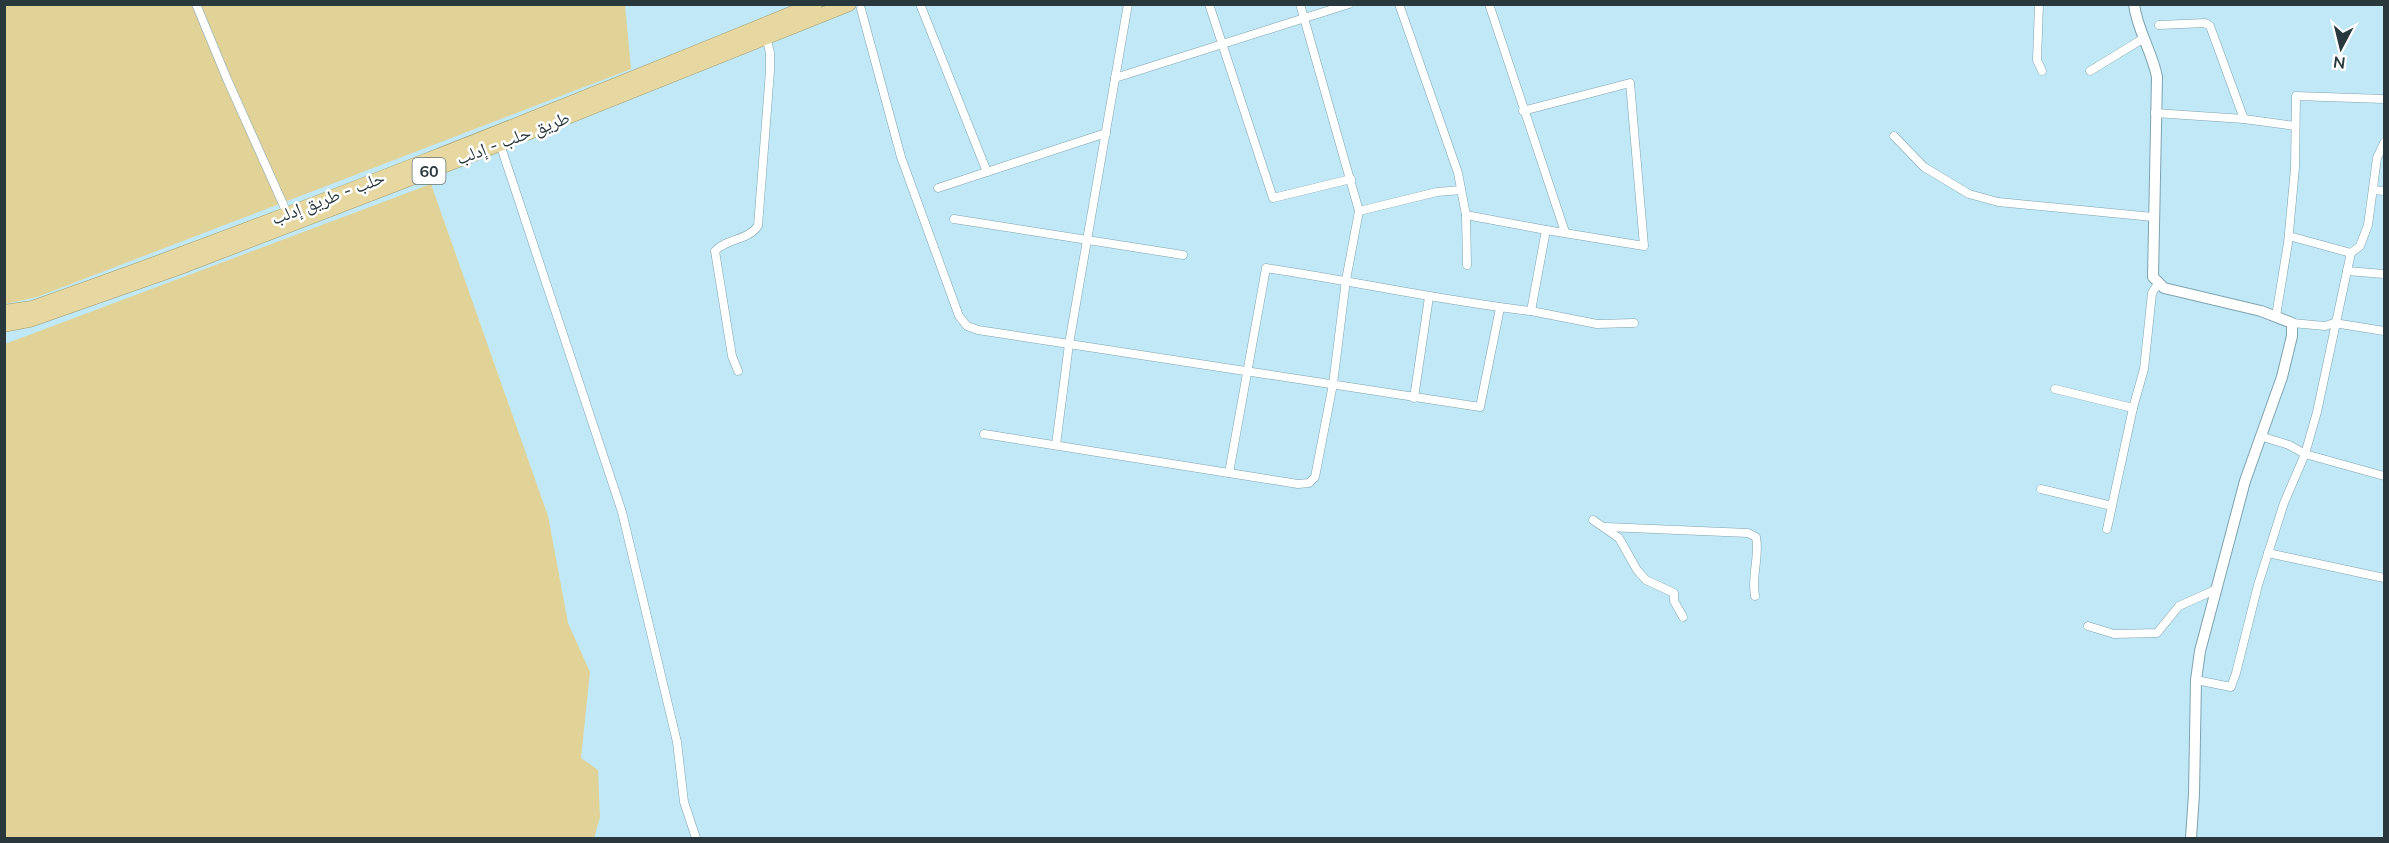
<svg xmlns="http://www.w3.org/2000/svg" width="2389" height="843" viewBox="0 0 2389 843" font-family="Mulish,'Noto Naskh Arabic',sans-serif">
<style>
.green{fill:#e1d398}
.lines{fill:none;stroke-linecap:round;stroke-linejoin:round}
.minor-casing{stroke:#7da3b0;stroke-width:9}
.tertiary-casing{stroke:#7da3b0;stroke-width:12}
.trunk-casing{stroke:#9f9a6e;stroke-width:15}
.minor{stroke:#fff;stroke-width:8}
.tertiary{stroke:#fff;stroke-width:10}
.trunk{stroke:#e6d8a0;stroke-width:14}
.labels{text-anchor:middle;stroke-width:5;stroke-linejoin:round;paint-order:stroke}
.shield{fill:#fff;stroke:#687477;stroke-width:1.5}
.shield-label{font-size:16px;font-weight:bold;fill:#28383d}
.street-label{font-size:18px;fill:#28383d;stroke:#fff}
</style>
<rect width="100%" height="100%" fill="#c1e8f6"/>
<g class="green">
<polygon points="5,5 625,5 631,69 37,297 5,304"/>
<polygon points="431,184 548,516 568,623 590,672 581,758 598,770 600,817 594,838 5,838 5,344"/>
</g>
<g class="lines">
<g class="minor-casing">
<g id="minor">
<polyline points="196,4 227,79 287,213"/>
<polyline points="920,4 987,172"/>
<polyline points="1209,4 1273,198 1351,179"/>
<polyline points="1399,4 1458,173 1466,215 1467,265"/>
<polyline points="1489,4 1565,232"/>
<polyline points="2039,4 2037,60 2042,71"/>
<polyline points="861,9 901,157 959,316 967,326 978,330 1480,407 1500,308"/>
<polyline points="2159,25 2205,23 2210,26 2244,119"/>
<polyline points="2090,71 2144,38"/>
<polyline points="1115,78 1349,4"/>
<polyline points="2155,113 2244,119 2295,126"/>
<polyline points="1894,136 1924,167 1969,194 1998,202 2153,217"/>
<polyline points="500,144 622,512 677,742 684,802 696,838"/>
<polyline points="938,188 1106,133"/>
<polyline points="2373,190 2384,191"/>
<polyline points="1359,211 1437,192 1461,190"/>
<polyline points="1466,215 1546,230 1644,246 1630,83 1523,111"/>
<polyline points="954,219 1183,255"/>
<polyline points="2289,236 2351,253"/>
<polyline points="2347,271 2384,274"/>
<polyline points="1531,311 1597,324 1634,323"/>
<polyline points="2276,316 2288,243 2295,168 2296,96 2384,99"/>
<polyline points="2292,323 2325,326 2334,323 2384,331"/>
<path d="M738,371L732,356L715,251C727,238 747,241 758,226L770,71V53L766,36"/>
<polyline points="2055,389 2133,408 2144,369 2152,293 2159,282"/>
<polyline points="1414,398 1429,297"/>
<polyline points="984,434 1298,484 1309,483 1315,477 1333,384 1346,280 1359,211 1300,4"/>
<polyline points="2260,436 2289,445 2305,454 2384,476"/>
<polyline points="1056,445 1069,344 1128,4"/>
<path d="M1229,473L1266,268C1354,281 1442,301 1531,311L1546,230"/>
<polyline points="2041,489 2112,506"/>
<polyline points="1593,520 1619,538 1637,570 1646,580 1674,593 1674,601 1683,617"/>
<path d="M1606,527L1748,533L1756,537C1760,556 1751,576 1755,596"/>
<polyline points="2107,529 2133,408"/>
<polyline points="2268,553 2384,578"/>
<polyline points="2088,626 2114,634 2157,633 2179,606 2217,589"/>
<polyline points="2196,680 2231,687 2236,673 2258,585 2284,503 2305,454 2317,412 2347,271 2351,253 2360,246 2368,225 2377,158 2384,143"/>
</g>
</g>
<g class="tertiary-casing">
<path id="tertiary" d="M2134,4C2137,30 2152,51 2157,77L2153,277L2164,288L2261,311L2292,323V336L2282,377L2245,481L2200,651L2196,680L2194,794L2191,838"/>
</g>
<g class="trunk-casing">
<g id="trunk">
<path d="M4,312L32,308C296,215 556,110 815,4"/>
<polyline points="4,325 30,320 178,268 500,144 849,4"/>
</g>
</g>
<use href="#minor" class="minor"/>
<use href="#tertiary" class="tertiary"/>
<use href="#trunk" class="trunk"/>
</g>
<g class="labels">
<rect class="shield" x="412.5" y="158" width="33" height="26" rx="4.5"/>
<g class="shield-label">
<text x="429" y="177">60</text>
</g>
<g class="street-label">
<text transform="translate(513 138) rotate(-21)" y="6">طريق حلب - إدلب</text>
<text transform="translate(328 198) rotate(-21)" y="6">حلب - طريق إدلب</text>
</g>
</g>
<rect width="2389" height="843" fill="none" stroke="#28383d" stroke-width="12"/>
<g transform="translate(2341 48) rotate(187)" stroke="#ffffff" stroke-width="4.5" paint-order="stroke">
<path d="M0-4.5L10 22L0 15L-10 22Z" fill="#28383d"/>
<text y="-9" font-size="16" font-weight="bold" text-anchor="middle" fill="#28383d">N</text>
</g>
</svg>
